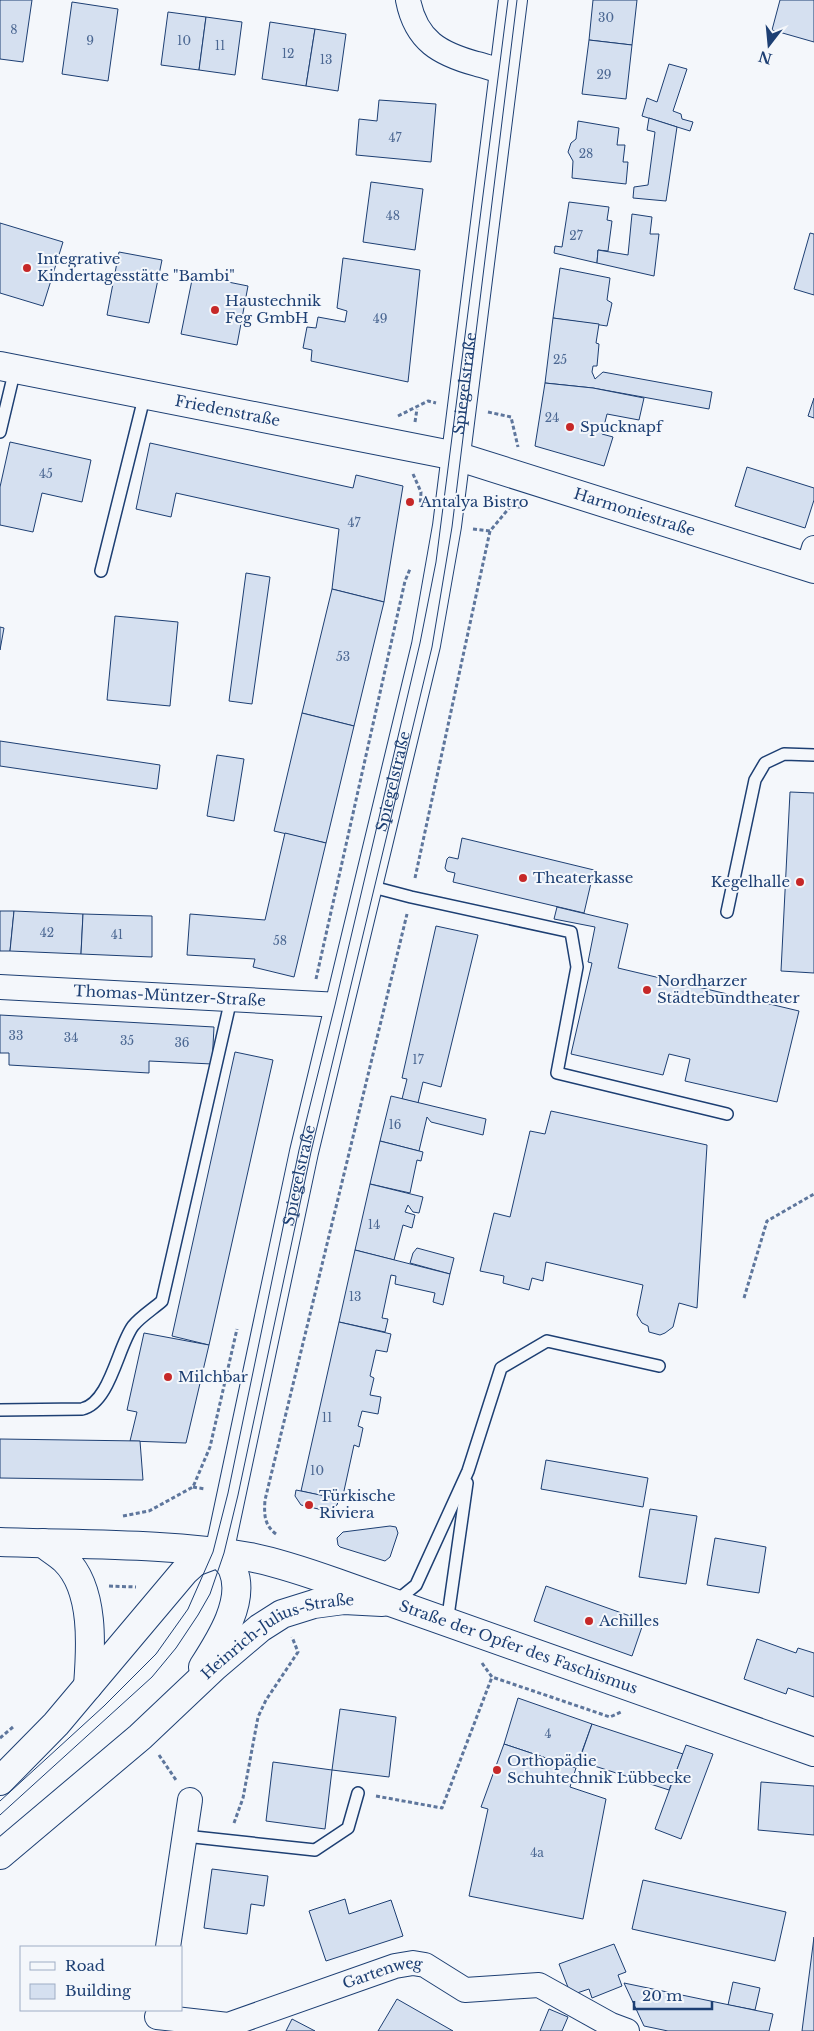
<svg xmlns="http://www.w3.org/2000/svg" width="814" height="2031" viewBox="0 0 814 2031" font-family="'Libre Baskerville',serif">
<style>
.building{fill:#d5e0f0;stroke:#1d3f73}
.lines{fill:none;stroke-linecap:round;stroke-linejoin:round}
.service-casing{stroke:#1d3f73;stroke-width:14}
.minor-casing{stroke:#1d3f73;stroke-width:26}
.tertiary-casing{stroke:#1d3f73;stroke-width:30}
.primary-casing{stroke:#1d3f73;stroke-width:30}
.path{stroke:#5e769c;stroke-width:3;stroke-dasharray:4 2.5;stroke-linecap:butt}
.service{stroke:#f4f7fb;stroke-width:11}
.minor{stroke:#f4f7fb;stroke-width:24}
.tertiary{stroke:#f4f7fb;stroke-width:28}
.primary{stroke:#f4f7fb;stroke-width:28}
.tram{stroke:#1d3f73;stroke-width:1}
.poi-dot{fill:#c62828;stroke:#f4f7fb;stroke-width:2}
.labels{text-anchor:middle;stroke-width:4;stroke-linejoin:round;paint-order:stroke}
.number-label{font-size:12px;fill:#4b6792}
.poi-label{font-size:15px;fill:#1d3f73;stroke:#f4f7fb;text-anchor:start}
.street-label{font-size:15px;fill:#1d3f73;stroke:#f4f7fb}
</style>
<rect width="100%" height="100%" fill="#f4f7fb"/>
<g class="building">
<polygon points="0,0 32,0 23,62 0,59"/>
<polygon points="593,0 637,0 632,45 589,40"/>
<polygon points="780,0 814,0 814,42 772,30"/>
<polygon points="72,2 118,9 108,81 62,74"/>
<polygon points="168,12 206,17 199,70 161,65"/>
<polygon points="206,17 242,22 235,75 199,70"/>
<polygon points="270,22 315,29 306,86 262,79"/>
<polygon points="315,29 346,34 338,91 306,86"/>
<polygon points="589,40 632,45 626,99 582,94"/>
<polygon points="669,64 687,69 673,111 681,114 682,119 693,122 690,131 642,116 647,98 657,102"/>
<polygon points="379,100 436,104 431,162 356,155 359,119 377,121"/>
<polygon points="649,118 677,127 666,201 633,198 634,187 648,185 655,132 647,130"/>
<polygon points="578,121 619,128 617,145 625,145 623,162 628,162 626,184 572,178 573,161 568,152 571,143 576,139"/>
<polygon points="371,182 423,189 415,250 363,242"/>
<polygon points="569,202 609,207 607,220 612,221 608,251 598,250 597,263 554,253 555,246 562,247"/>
<polygon points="632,214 652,217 650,234 659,234 654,276 597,263 598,250 628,255"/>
<polygon points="0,223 63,242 43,306 0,293"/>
<polygon points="810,233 814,234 814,295 794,289"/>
<polygon points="119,252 162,260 149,323 107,315"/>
<polygon points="343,258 420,270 408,382 311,361 312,350 303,348 307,327 316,328 318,317 345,322 347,311 337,308"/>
<polygon points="560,268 610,278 607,300 612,303 607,326 553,318"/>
<polygon points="193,275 248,286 237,345 181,334"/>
<polygon points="553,318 599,324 596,343 599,344 597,366 593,366 592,372 595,379 603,372 712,392 709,409 593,388 545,383"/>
<polygon points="545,383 593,388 644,398 639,420 607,414 602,434 613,437 604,466 535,446"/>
<polygon points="814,398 814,418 808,416"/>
<polygon points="10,442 91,460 82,502 42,493 33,532 0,525 0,487"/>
<polygon points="150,443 353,488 356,475 403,486 384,602 332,589 339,529 176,493 171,517 136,509"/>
<polygon points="747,467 814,488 814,500 805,528 735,506"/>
<polygon points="246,573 270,577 252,704 229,701"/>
<polygon points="332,589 384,602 354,726 302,713"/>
<polygon points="115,616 178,622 170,706 107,700"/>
<polygon points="0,627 4,628 0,650"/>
<polygon points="302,713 354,726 326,843 274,831"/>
<polygon points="0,741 160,765 157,789 0,766"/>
<polygon points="217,755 244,759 234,821 207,816"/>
<polygon points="790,792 814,793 814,973 781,971"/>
<polygon points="285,833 326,843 294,977 253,967 255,959 187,955 190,914 265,920"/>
<polygon points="462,838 594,870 584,913 453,882 455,873 447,871 445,868 447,859 449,857 458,859"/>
<polygon points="557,907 628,924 618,968 799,1011 777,1102 685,1081 690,1059 669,1054 663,1075 571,1054 592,963 588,962 595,927 554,919"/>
<polygon points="0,911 14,911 10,951 0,951"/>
<polygon points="14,911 83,914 81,954 10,951"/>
<polygon points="83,914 152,916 152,957 81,954"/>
<polygon points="436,926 478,935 441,1087 423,1082 418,1103 402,1099 407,1079 402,1078"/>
<polygon points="0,1015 214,1027 212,1064 149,1061 149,1073 9,1065 9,1053 0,1053"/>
<polygon points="235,1052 273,1060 209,1345 172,1336"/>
<polygon points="391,1096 486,1119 483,1135 431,1122 427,1117 419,1151 380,1141"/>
<polygon points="551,1111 707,1145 697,1308 679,1303 673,1327 665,1333 660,1335 649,1332 648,1326 642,1323 637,1315 643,1285 546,1262 543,1281 532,1278 529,1290 503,1283 504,1276 480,1271 494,1213 510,1217 530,1131 545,1134"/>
<polygon points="380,1141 423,1152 421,1161 417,1160 410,1193 370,1184"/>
<polygon points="370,1184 423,1197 419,1213 413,1212 408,1205 405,1212 415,1215 412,1228 403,1225 394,1260 355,1250"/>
<polygon points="417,1248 454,1258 450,1274 410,1263 413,1253"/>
<polygon points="355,1250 450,1274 443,1305 433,1302 435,1293 395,1284 396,1276 391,1275 382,1318 388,1319 385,1332 339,1322"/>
<polygon points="339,1322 391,1334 387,1352 376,1350 370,1376 374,1378 370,1395 381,1397 378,1414 362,1411 358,1426 363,1428 359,1447 354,1445 342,1500 301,1491"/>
<polygon points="144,1333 209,1345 186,1443 130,1441 137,1412 127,1410"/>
<polygon points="0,1439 140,1441 143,1480 0,1478"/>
<polygon points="546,1460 648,1478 643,1507 541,1489"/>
<polygon points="296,1490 301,1491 339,1499 337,1505 327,1511 301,1505 295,1496"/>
<polygon points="650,1509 697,1516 686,1584 639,1577"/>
<polygon points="390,1526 396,1527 398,1533 390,1557 385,1561 340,1547 338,1545 337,1538 343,1532"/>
<polygon points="715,1538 766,1547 759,1593 707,1585"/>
<polygon points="546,1586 644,1621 632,1656 534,1621"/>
<polygon points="757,1639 796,1653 798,1648 814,1653 814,1697 788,1688 786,1694 744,1679"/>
<polygon points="518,1698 592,1724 576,1768 504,1744"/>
<polygon points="340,1709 396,1717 389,1777 332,1770"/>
<polygon points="592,1724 683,1754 669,1790 579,1761"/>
<polygon points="504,1744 576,1768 570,1787 606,1799 583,1919 469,1896 488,1809 481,1807"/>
<polygon points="686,1745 713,1754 681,1839 655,1829"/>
<polygon points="273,1762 332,1770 325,1829 266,1821"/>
<polygon points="761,1782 814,1786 814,1835 758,1830"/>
<polygon points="212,1869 268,1876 264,1906 251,1904 247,1934 204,1928"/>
<polygon points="643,1880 786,1912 775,1961 632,1929"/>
<polygon points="345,1899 349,1914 391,1900 403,1936 326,1961 309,1911"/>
<polygon points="814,1937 814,2031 802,2031"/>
<polygon points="614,1944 626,1972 618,1975 622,1986 592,1998 589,1989 571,1995 559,1964"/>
<polygon points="733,1982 760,1988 755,2010 728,2005"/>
<polygon points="624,1983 773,2014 769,2031 668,2031 644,2026"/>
<polygon points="397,1999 453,2031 378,2031"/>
<polygon points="549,2009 568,2017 562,2031 540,2031"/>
<polygon points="292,2019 315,2031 286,2031"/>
</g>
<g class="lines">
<g class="service-casing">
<g id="service">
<polyline points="0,432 15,369"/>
<polyline points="101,571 145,394"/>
<polyline points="369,886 411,897 571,932 577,967 557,1073 727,1114"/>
<polyline points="727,912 755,780 765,763 784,754 814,755"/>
<path d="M0,1410L82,1409C110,1403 118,1346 133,1326C140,1317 153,1309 162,1301L231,999"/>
<polyline points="395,1602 416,1585 468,1471 501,1368 547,1341 659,1366"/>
<polyline points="447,1623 467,1483"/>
<polyline points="185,1836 315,1850 348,1828 358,1793"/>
</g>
</g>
<g class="minor-casing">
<g id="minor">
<path d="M408,0C416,41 440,54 477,64C486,66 495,70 504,71"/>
<polyline points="808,567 814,548"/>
<path id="s1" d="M0,987L340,1005"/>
<polyline points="168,1947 190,1800"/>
<path id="s2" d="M157,2017L228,2025L395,1966L413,1963L425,1965L465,1990L539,1985L611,2025L627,2031"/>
</g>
</g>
<g class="tertiary-casing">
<g id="tertiary">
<path d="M43,1543C50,1549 59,1554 65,1560C95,1589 91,1648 88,1686"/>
<path id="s3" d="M219,1553L304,1152L426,645L447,526L513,0"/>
<path d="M203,1667C219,1642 246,1601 233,1570C231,1564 224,1558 219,1553"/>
<polyline points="0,1781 56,1724 184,1572 195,1562 219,1553"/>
<path id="s4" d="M0,1855L140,1737L214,1667L260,1628L282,1614L314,1604L344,1600L382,1602"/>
</g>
</g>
<g class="primary-casing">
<g id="primary">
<path id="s5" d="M0,366L456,456L814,569"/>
<path id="s6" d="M0,1542C83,1545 168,1543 250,1557C280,1563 309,1573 337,1583L814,1752"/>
</g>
</g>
<g class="path">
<polyline points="488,412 511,417 518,447"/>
<polyline points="398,416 428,401 436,403"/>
<polyline points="415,422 417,409"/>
<polyline points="413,474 421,492 420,508"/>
<polyline points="510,507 524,507"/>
<polyline points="473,529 490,531"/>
<polyline points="415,878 490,531 510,507 511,500"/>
<polyline points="316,979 405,581 410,569"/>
<polyline points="744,1298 767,1221 814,1194"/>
<polyline points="193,1487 205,1489"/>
<polyline points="123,1516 149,1511 193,1487 210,1447 237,1329"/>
<path d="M276,1534C264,1525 264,1514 265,1500L407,914"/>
<polyline points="109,1586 136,1587"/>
<polyline points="482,1663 492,1677 498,1679 610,1717 621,1712"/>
<polyline points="0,1738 13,1727"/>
<polyline points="159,1755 176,1780"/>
<polyline points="376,1796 442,1808 492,1677"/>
<polyline points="234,1823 243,1798 258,1717 266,1700 298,1652 292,1637"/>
</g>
<use href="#service" class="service"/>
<use href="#minor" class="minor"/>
<use href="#tertiary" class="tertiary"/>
<use href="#primary" class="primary"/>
<g class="tram">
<polyline points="0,1801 104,1706 156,1654 188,1609 213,1552 228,1493 299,1150 335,1005 420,643 436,562 508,0"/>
<polyline points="0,1815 152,1677 176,1648 198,1615 210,1594 224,1553 238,1495 311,1152 432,647 452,527 517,0"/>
</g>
</g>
<g class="poi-dot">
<circle cx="27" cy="268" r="5"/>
<circle cx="215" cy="310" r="5"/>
<circle cx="570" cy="427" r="5"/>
<circle cx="410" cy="502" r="5"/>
<circle cx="523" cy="878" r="5"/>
<circle cx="800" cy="882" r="5"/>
<circle cx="647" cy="990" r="5"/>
<circle cx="168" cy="1377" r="5"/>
<circle cx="309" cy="1505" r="5"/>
<circle cx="589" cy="1621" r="5"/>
<circle cx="497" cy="1770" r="5"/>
</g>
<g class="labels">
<g class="number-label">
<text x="606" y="22">30</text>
<text x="14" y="34">8</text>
<text x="90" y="45">9</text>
<text x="184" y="45">10</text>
<text x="220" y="50">11</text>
<text x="288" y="58">12</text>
<text x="326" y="64">13</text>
<text x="604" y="79">29</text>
<text x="395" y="142">47</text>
<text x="586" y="158">28</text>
<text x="393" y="220">48</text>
<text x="576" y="240">27</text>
<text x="380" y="323">49</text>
<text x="560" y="364">25</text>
<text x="552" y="422">24</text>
<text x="46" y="478">45</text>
<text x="354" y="527">47</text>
<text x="343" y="661">53</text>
<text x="47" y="937">42</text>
<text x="117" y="939">41</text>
<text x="280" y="945">58</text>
<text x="16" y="1040">33</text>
<text x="71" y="1042">34</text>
<text x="127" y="1045">35</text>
<text x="182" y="1047">36</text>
<text x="418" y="1064">17</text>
<text x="395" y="1129">16</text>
<text x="374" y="1229">14</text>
<text x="355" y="1301">13</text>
<text x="327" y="1422">11</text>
<text x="317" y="1475">10</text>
<text x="548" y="1738">4</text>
<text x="537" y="1857">4a</text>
</g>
<g class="poi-label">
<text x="37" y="264">Integrative<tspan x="37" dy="17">Kindertagesstätte "Bambi"</tspan></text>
<text x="225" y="306">Haustechnik<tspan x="225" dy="17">Feg GmbH</tspan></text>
<text x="580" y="432">Spucknapf</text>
<text x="420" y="507">Antalya Bistro</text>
<text x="533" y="883">Theaterkasse</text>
<text x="790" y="887" text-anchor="end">Kegelhalle</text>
<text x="657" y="986">Nordharzer<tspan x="657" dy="17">Städtebundtheater</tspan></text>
<text x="178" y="1382">Milchbar</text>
<text x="319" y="1501">Türkische<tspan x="319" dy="17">Riviera</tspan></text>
<text x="599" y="1626">Achilles</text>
<text x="507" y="1766">Orthopädie<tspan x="507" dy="17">Schuhtechnik Lübbecke</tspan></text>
</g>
<g class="street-label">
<text dy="5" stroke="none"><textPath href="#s3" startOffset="1196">Spiegelstraße</textPath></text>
<text dy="5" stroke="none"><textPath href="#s5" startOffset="232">Friedenstraße</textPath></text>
<text dy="5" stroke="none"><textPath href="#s5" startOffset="652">Harmoniestraße</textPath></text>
<text dy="5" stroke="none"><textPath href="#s3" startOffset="791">Spiegelstraße</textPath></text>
<text dy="5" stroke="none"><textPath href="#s1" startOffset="170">Thomas-Müntzer-Straße</textPath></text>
<text dy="5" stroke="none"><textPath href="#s3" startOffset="386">Spiegelstraße</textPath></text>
<text dy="5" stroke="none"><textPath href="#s4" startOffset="358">Heinrich-Julius-Straße</textPath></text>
<text dy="5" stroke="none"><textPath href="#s6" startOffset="534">Straße der Opfer des Faschismus</textPath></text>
<text dy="5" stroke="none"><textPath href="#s2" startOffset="235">Gartenweg</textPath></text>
</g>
</g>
<rect x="20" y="1946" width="162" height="65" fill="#f4f7fb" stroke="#9eadc5"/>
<rect x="30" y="1962" width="25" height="8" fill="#f4f7fb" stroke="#9eadc5"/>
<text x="65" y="1971" font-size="15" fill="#1d3f73">Road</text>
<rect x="30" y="1984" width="25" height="15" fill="#d5e0f0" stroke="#9eadc5"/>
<text x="65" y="1996" font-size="15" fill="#1d3f73">Building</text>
<g transform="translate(769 45) rotate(196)" stroke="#f4f7fb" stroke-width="4" paint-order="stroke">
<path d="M0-4L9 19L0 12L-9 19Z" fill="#1d3f73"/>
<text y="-8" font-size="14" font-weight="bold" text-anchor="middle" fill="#1d3f73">N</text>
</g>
<path d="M634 2001v8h78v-8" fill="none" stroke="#1d3f73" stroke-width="2.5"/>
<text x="642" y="2001" font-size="15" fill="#1d3f73" stroke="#f4f7fb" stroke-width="4" paint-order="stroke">20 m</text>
</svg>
